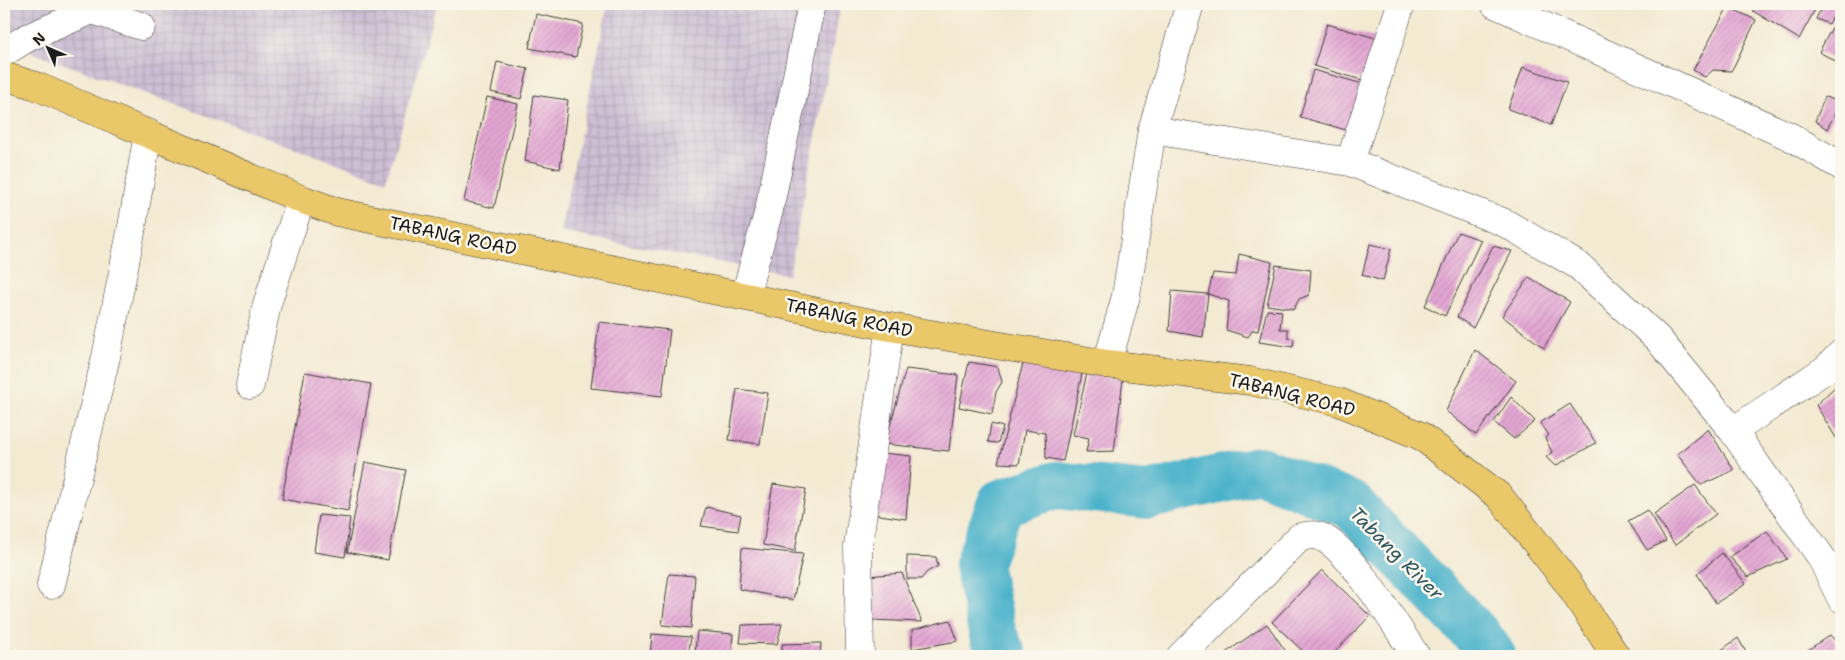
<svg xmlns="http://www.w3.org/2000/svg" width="1845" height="660" viewBox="0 0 1845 660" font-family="'Shantell Sans',sans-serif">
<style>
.industrial{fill:url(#industrial-grid)}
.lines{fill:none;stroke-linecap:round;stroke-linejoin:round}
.river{stroke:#4cb2cb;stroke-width:48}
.building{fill:url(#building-hatch)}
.minor-casing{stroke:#3c3b37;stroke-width:29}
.major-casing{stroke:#3c3b37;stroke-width:29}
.minor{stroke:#fff;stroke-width:28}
.major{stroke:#eac769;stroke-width:28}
.labels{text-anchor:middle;stroke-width:5;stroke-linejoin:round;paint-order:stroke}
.street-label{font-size:18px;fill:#1c1c1c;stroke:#fbf7ec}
.water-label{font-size:19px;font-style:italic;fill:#2f5862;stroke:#fbf7ec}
</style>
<defs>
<pattern id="industrial-grid" width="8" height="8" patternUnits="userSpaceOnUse" patternTransform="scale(1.25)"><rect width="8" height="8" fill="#ccbed4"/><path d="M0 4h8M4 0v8" fill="none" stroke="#afa3b5"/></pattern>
<pattern id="building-hatch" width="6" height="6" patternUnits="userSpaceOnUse" patternTransform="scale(1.25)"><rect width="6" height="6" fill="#e4a6d4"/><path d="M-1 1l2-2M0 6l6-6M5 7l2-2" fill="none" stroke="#c38eb5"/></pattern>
</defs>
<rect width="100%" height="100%" fill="#fbf7ec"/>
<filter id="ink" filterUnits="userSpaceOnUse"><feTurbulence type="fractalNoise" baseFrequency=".02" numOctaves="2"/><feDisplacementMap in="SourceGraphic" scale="10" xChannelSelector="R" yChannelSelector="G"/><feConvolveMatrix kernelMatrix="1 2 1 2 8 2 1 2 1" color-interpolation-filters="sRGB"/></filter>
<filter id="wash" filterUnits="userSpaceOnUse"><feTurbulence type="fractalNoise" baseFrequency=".0096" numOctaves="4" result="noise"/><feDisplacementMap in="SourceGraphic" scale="20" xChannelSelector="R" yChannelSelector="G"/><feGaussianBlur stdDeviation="1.12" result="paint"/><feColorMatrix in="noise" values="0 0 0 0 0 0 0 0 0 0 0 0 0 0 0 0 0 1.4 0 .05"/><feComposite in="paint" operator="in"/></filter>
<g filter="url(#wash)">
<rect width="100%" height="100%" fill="#f3ead2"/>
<g class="industrial">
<polygon points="5,4 437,4 386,181 4,42 4,7"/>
<polygon points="608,4 841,4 789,275 560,232"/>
</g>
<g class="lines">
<polyline class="river" points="1003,656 993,635 978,565 1001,503 1056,485 1148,495 1259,470 1351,505 1479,637 1492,656"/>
</g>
<g id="blocks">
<g class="building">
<polygon points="1757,4 1818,4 1799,39 1753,11"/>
<polygon points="1823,4 1840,4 1829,24 1816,19"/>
<polygon points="1728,7 1756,20 1735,64 1731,71 1713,70 1705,77 1693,70"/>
<polygon points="1841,11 1841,64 1819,52"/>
<polygon points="536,14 583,24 576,57 529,48"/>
<polygon points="1327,24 1382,40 1369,82 1314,66"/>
<polygon points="497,62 528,69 521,99 491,92"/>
<polygon points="1523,67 1567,82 1551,125 1508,109"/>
<polygon points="1313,70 1370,86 1357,133 1300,117"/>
<polygon points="534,95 568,100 560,169 525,161"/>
<polygon points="487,97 518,104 494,208 464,201"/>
<polygon points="1825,97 1841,102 1827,129 1815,121"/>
<polygon points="1458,232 1481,240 1445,316 1425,306"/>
<polygon points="1370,244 1391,249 1383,281 1362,275"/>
<polygon points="1493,246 1512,251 1473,328 1457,317"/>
<polygon points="1239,254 1272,262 1258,331 1253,330 1248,337 1226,330 1229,301 1208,294 1213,273 1236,275"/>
<polygon points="1276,265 1311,270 1309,295 1299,299 1294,309 1267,305"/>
<polygon points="1529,277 1570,302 1544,348 1502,316"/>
<polygon points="1172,291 1208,294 1203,337 1169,331"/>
<polygon points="1267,310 1282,311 1280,329 1288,329 1288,338 1294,339 1293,347 1259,342"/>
<polygon points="599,322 670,330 662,396 591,388"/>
<polygon points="1475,350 1516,381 1476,435 1446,411"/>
<polygon points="1024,359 1083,369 1063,461 1046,458 1045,433 1025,430 1019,464 998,463"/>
<polygon points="969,362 998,367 1002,382 996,392 992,414 959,407"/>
<polygon points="906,369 958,375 949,451 885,444"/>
<polygon points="305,372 371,384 348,511 282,499"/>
<polygon points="1087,373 1123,379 1114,451 1086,452 1089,438 1073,435"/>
<polygon points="1839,383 1841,387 1841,446 1816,405"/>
<polygon points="737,389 768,393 760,444 729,440"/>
<polygon points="1511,397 1535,421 1514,439 1494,422"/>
<polygon points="1570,404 1596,443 1555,466 1546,457 1552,452 1545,438 1549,435 1540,423"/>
<polygon points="991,424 1003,427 998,443 988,442"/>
<polygon points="1708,429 1734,470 1701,485 1677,454"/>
<polygon points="883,453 911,456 906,519 873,514"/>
<polygon points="365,462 406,470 388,560 347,552"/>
<polygon points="773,484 806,489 795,551 763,545"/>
<polygon points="1695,485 1716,514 1675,545 1654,514"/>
<polygon points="706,507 741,515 738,531 701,526"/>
<polygon points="1647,510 1666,541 1647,550 1628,521"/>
<polygon points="319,515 350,518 345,557 314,552"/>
<polygon points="1767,531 1787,559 1748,577 1730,557"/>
<polygon points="742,548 803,554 793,600 739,589"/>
<polygon points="1722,553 1746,584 1716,603 1697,574"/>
<polygon points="907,556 936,557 938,566 927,572 921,579 907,579"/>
<polygon points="1322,570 1370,616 1331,656 1308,656 1272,622"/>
<polygon points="902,573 922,622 870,620 867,576"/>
<polygon points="669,574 695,576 691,628 662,625"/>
<polygon points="950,620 958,641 912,649 912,630"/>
<polygon points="782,624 777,644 740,643 742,625"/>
<polygon points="1267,624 1289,656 1221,656"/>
<polygon points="697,631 733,634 731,656 695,656"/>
<polygon points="652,634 691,637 688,656 650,656"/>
<polygon points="1830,635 1841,647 1841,656 1799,656"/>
<polygon points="1738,638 1748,656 1713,656"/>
<polygon points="821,643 820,656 782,656 782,644"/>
</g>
</g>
</g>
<g filter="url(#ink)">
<use href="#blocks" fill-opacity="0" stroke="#3c3b37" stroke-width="1"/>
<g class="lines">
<g class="minor-casing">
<g id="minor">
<polyline points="1495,4 1791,137 1841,166"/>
<polyline points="92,10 141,26"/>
<polyline points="4,52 27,38 92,10 95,4"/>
<polyline points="1152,130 1350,162 1505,223 1579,266 1658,339 1733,431 1821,557 1841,598"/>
<polyline points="1350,162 1401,4"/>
<polyline points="745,296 769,210 812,4"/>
<polyline points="1107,364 1126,296 1152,130 1190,4"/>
<polyline points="250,385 267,304 301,199"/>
<polyline points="1733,431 1826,369 1841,354"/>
<polyline points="51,585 106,357 132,227 148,133"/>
<polyline points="860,656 858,546 890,327"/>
<path d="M1181,656L1300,537C1306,536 1314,534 1319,536C1349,546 1397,628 1416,656"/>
</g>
</g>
<g class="major-casing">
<polyline id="major" points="4,76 36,86 301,199 337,212 890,327 1107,364 1250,381 1339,402 1421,436 1499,496 1568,583 1616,656"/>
</g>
<use href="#minor" class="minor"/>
<use href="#major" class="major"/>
</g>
</g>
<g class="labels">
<g class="street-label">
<text transform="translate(453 236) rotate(12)" y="6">TABANG ROAD</text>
<text transform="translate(849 318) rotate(12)" y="6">TABANG ROAD</text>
<text transform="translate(1292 395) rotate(14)" y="6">TABANG ROAD</text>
</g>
<g class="water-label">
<text transform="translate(1397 553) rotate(45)" y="7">Tabang River</text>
</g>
</g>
<rect width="1845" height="660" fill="none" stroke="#fbf7ec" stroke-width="20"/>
<g transform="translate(48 48) rotate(315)" stroke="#fbf7ec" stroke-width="4" paint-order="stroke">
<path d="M0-4L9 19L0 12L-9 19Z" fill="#1c1c1c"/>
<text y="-8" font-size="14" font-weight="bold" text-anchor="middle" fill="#1c1c1c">N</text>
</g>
</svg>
